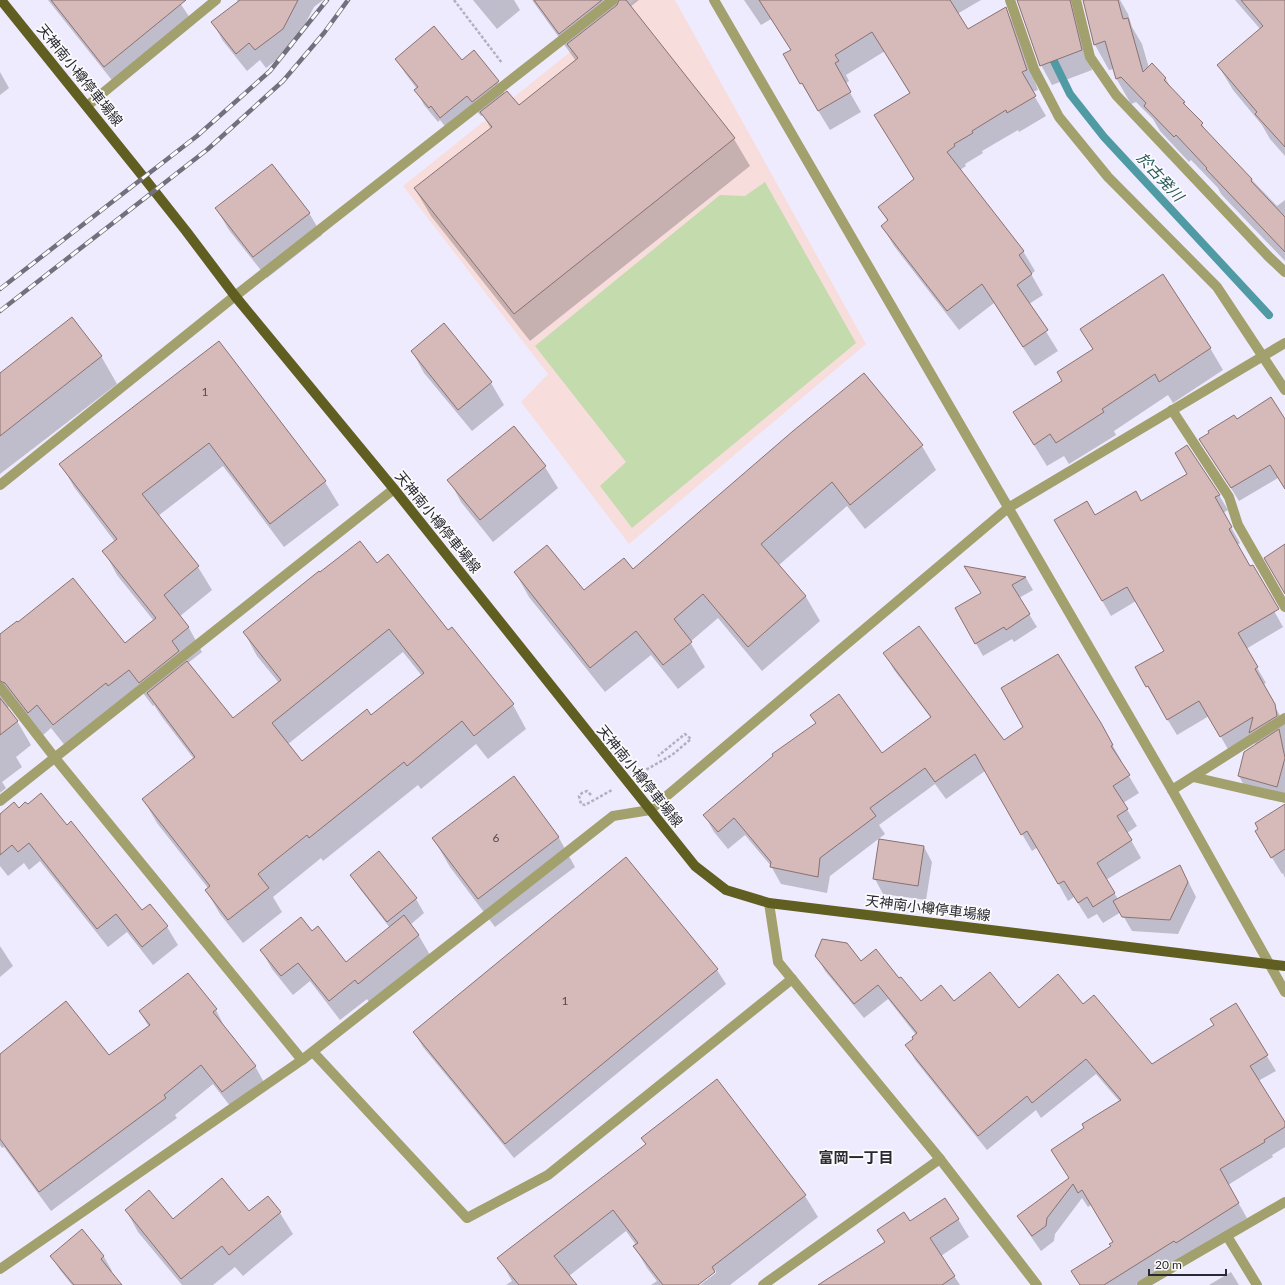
<svg xmlns="http://www.w3.org/2000/svg" width="1285" height="1285" viewBox="0 0 1285 1285" font-family="Lato,'Noto Sans JP',sans-serif">
<style>
.education{fill:#f8dddd}
.green{fill:#c4dbad}
.shadow{fill:#0003;fill-rule:evenodd}
.lines{fill:none;stroke-linecap:round;stroke-linejoin:round}
.stream{stroke:#4f9aa3;stroke-width:8}
.building{fill:#d5bab9;stroke:#8b7171;fill-rule:evenodd}
.path{stroke:#b2afbf;stroke-width:2.5;stroke-dasharray:3 2;stroke-linecap:butt}
.minor{stroke:#a2a06c;stroke-width:10}
.major{stroke:#605e21;stroke-width:10}
.rail-casing{stroke:#73707d;stroke-width:4.5}
.rail{stroke:#fbfbfb;stroke-width:3;stroke-dasharray:9;stroke-linecap:butt}
.labels{text-anchor:middle;stroke-width:3.5;stroke-linejoin:round;paint-order:stroke}
.number-label{font-size:12px;fill:#554c53}
.street-label{font-size:14px;fill:#2a2831;stroke:#fbfbfb}
.water-label{font-size:15px;font-style:italic;fill:#27575a;stroke:#fbfbfb}
.neighbourhood-label{font-size:15px;font-weight:bold;fill:#2a2831;stroke:#fbfbfb}
</style>
<rect width="100%" height="100%" fill="#efebfe"/>
<polygon class="education" points="635,0 675,0 866,344 629,544 521,402 548,374 403,186"/>
<polygon class="green" points="765,182 856,343 632,528 600,486 626,462 535,346 720,195 745,196"/>
<g class="shadow">
<polygon points="48,0 178,0 192,21 115,84"/>
<polygon points="237,0 323,0 314,7 293,47 266,68 260,60 247,71 223,41 213,23 238,3"/>
<polygon points="473,0 514,0 520,10 497,29"/>
<polygon points="532,0 639,0 630,7 734,139 750,166 530,341 431,216 415,189 491,129 483,115 481,116 476,110 449,131 440,120 438,122 424,105 416,90 417,89 405,73 396,59 462,61 498,82 505,94 519,106 576,61"/>
<polygon points="744,0 981,0 957,14 967,31 1005,8 1016,28 1038,90 1032,92 1046,116 1019,132 1018,130 982,151 983,153 965,164 966,166 960,170 1023,251 1035,271 1031,274 1043,295 1029,304 1058,351 1035,366 994,303 959,330 894,246 882,226 888,222 879,207 914,179 910,94 885,51 846,75 849,81 845,84 861,112 830,130 784,55 791,50 771,19 761,25"/>
<polygon points="1019,0 1072,0 1081,21 1092,70 1052,85 1041,65"/>
<polygon points="1083,0 1120,0 1128,14 1132,27 1142,44 1149,68 1152,64 1166,79 1172,90 1184,102 1189,112 1202,124 1207,133 1277,206 1285,200 1285,261 1221,194 1218,188 1191,160 1189,162 1160,131 1153,119 1136,102 1131,104 1116,78 1114,69 1109,70 1095,45"/>
<polygon points="1235,0 1285,0 1285,156 1270,139 1262,125 1233,90 1218,65 1261,30"/>
<polygon points="0,72 9,88 0,95"/>
<polygon points="216,208 309,213 322,235 267,278 229,230"/>
<polygon points="444,325 491,383 504,405 472,431 424,373 412,351"/>
<path d="M219,343L325,482L339,505L284,547L223,466L158,516L198,567L212,590L179,617L189,628L202,652L188,663L233,720L279,683L257,656L244,632L320,574L377,564L448,631L452,628L513,705L526,729L488,759L476,744L421,789L418,785L323,861L321,858L273,897L282,912L243,943L220,914L206,890L208,888L157,823L143,799L194,759L162,717L154,705L153,706L143,693L67,748L51,728L42,736L10,705L7,709L17,721L31,745L16,757L22,767L2,782L6,788L0,793V636L125,644L154,621L117,575L104,551L115,542L74,487L61,464ZM403,652L422,676L371,716L302,762L288,744Z"/>
<polygon points="1210,348 1223,370 1173,403 1168,395 1114,431 1116,435 1069,464 1064,456 1047,466 1027,434 1063,381"/>
<polygon points="101,356 117,384 0,474 0,375"/>
<polygon points="864,374 922,446 936,470 865,529 847,506 779,565 806,597 820,621 762,671 718,618 690,642 705,667 678,689 651,655 605,692 529,597 515,572 583,592 633,571"/>
<polygon points="1236,421 1285,422 1285,489 1278,478 1239,501 1200,439"/>
<polygon points="514,427 545,467 558,488 493,542 461,502 449,480"/>
<polygon points="1219,495 1228,510 1223,513 1240,543 1237,545 1283,627 1246,649 1266,683 1262,685 1285,724 1285,794 1248,793 1239,776 1256,745 1252,738 1229,751 1209,716 1177,735 1136,668 1165,651 1136,601 1111,616 1056,521 1095,517 1141,502"/>
<polygon points="966,567 1026,578 1033,590 1019,598 1037,627 1014,642 1012,639 983,656 956,608 982,593"/>
<polygon points="885,653 1004,741 1100,723 1122,762 1121,763 1139,793 1123,803 1137,826 1127,833 1141,858 1106,880 1118,899 1188,881 1196,897 1178,934 1132,931 1121,912 1103,923 1097,914 1088,919 1074,897 1068,901 1038,847 1032,851 985,771 946,799 935,784 879,825 885,834 830,876 827,893 781,884 771,866 745,835 728,849 714,832 705,816 882,755 931,718 894,670"/>
<polygon points="514,778 559,838 575,867 495,927 450,867 433,838"/>
<polygon points="1285,806 1285,878 1283,873 1282,874 1266,848"/>
<polygon points="18,809 66,826 142,911 167,927 178,945 153,965 127,932 108,947 40,861 29,870 24,863 8,876 0,866 0,815"/>
<polygon points="924,847 932,862 926,900 883,894 875,879"/>
<polygon points="351,875 416,899 424,913 410,925 419,936 430,955 369,1002 367,999 340,1020 310,981 293,995 272,969 261,950 312,933 346,963 390,928 360,889"/>
<polygon points="0,946 13,966 0,977"/>
<polygon points="816,955 861,962 899,980 921,1003 954,1003 1019,1009 1083,1005 1152,1065 1215,1026 1236,1005 1276,1071 1258,1081 1285,1124 1285,1147 1272,1155 1273,1157 1228,1185 1247,1218 1185,1258 1184,1255 1136,1285 1080,1285 1112,1247 1114,1242 1091,1205 1088,1207 1082,1198 1055,1234 1054,1241 1041,1251 1027,1231 1018,1216 1069,1178 1085,1128 1120,1102 1096,1074 1041,1118 1036,1110 987,1150 915,1060 907,1045 914,1039 916,1035 888,999 864,1018 825,971"/>
<polygon points="717,970 726,984 514,1158 423,1047 414,1032"/>
<polygon points="216,1010 226,1030 255,1066 266,1086 234,1111 213,1084 175,1115 177,1118 51,1211 4,1147 2,1148 0,1145 0,1056 109,1056 149,1027 140,1012"/>
<polygon points="642,1138 805,1196 818,1217 730,1285 700,1285 716,1273 716,1270 696,1285 651,1285 657,1281 647,1268 634,1246 636,1245 626,1231 569,1276 576,1285 506,1285 512,1281 499,1258 646,1145"/>
<polygon points="267,1197 280,1213 293,1234 243,1276 235,1267 213,1285 182,1285 138,1232 126,1210 173,1220 249,1212"/>
<polygon points="958,1219 969,1237 941,1256 960,1285 839,1285 909,1222"/>
<polygon points="82,1231 104,1257 112,1271 110,1273 120,1285 72,1285 60,1270 51,1256"/>
<polygon points="1231,1272 1239,1285 1209,1285"/>
</g>
<g class="lines">
<polyline class="stream" points="1049,51 1070,94 1104,137 1269,315"/>
</g>
<g class="building">
<polygon points="51,0 186,0 104,67"/>
<polygon points="240,0 298,0 283,29 255,50 249,43 236,54 211,22"/>
<polygon points="534,0 602,0 559,34"/>
<polygon points="619,0 626,0 735,138 514,314 414,188 492,127 480,112 507,91 519,105 578,58 567,44 617,5"/>
<polygon points="759,0 950,0 968,29 1006,7 1027,70 1022,72 1036,96 1007,113 1006,110 972,131 973,133 954,144 955,146 947,152 1024,251 1019,255 1032,274 1017,285 1048,330 1023,347 982,284 947,311 881,226 888,220 878,207 914,179 874,115 910,93 872,32 835,55 839,61 835,63 851,92 818,111 802,83 800,84 783,54 791,50"/>
<polygon points="1017,0 1070,0 1082,50 1040,66"/>
<polygon points="1083,0 1118,0 1123,19 1128,18 1143,72 1152,63 1166,78 1164,80 1185,102 1183,103 1203,123 1201,125 1252,179 1251,181 1285,217 1285,252 1206,169 1207,168 1176,135 1174,137 1144,106 1146,103 1121,77 1116,79 1105,41 1094,45"/>
<polygon points="1241,0 1285,0 1285,147 1255,114 1257,112 1217,65 1263,26"/>
<polygon points="434,26 462,60 474,50 499,81 472,102 467,96 440,118 431,106 429,108 414,90 418,87 395,59"/>
<polygon points="272,164 310,213 253,257 215,208"/>
<polygon points="1163,274 1211,348 1159,382 1155,374 1102,409 1104,412 1056,443 1050,434 1034,445 1013,412 1062,381 1057,372 1093,349 1080,329"/>
<polygon points="72,317 102,356 0,436 0,373"/>
<polygon points="444,323 492,382 458,410 411,351"/>
<polygon points="219,341 326,481 270,524 209,443 142,494 199,566 164,595 189,627 172,641 179,651 139,683 129,670 108,686 106,683 53,725 37,705 28,713 5,683 0,681 0,634 17,621 18,622 73,578 125,643 156,618 102,551 117,539 59,464"/>
<polygon points="864,373 923,445 850,505 832,482 761,544 806,596 748,647 703,594 674,619 692,642 663,665 636,631 590,668 514,572 547,545 584,590 624,558 633,569 793,431"/>
<polygon points="1271,397 1285,419 1285,489 1270,465 1231,488 1199,439 1209,433 1208,431 1234,415 1237,419"/>
<polygon points="514,426 546,466 480,520 447,480"/>
<polygon points="1187,445 1220,495 1215,497 1232,527 1229,529 1250,566 1253,565 1279,609 1238,633 1258,667 1255,669 1275,704 1277,716 1249,733 1253,717 1220,737 1199,701 1167,720 1148,686 1146,687 1135,667 1164,651 1127,587 1102,601 1054,520 1087,501 1095,515 1136,491 1141,501 1187,474 1175,453"/>
<path d="M360,541L377,563L388,554L448,630L452,627L514,704L474,736L462,721L407,766L404,762L309,838L307,835L258,874L269,888L228,920L205,890L210,886L142,799L195,757L147,693L187,661L233,718L281,680L243,632L319,571L320,572ZM389,629L424,673L371,715L367,709L302,761L272,723Z"/>
<polygon points="1285,544 1285,594 1264,558"/>
<polygon points="964,566 1026,577 1012,585 1030,614 1006,630 1004,627 975,644 955,608 981,593"/>
<polygon points="919,626 1004,740 1023,727 1001,688 1058,654 1101,723 1113,745 1111,746 1130,775 1113,786 1128,809 1117,816 1132,840 1097,863 1115,893 1093,907 1087,897 1078,903 1064,881 1058,884 1027,831 1021,835 975,754 935,782 925,768 870,808 876,816 820,858 818,877 770,867 771,862 734,818 718,832 703,815 773,756 772,754 816,723 810,715 839,694 882,753 931,717 883,653"/>
<polygon points="0,698 18,721 0,735"/>
<polygon points="1279,729 1285,758 1277,787 1238,776 1244,752"/>
<polygon points="514,776 559,837 478,899 432,838"/>
<polygon points="41,793 67,825 71,821 142,910 150,904 168,926 142,947 116,914 97,929 29,843 18,852 12,845 0,855 0,814 14,802 19,808 25,802 28,804"/>
<polygon points="1285,804 1285,849 1271,858 1255,831 1258,829 1255,823"/>
<polygon points="879,839 924,846 918,886 873,879"/>
<polygon points="379,851 417,898 387,922 350,875"/>
<polygon points="626,857 718,969 505,1144 413,1032"/>
<polygon points="1180,865 1188,882 1170,920 1122,917 1113,901"/>
<polygon points="404,915 419,935 358,984 355,980 329,1001 298,963 281,976 260,950 301,917 312,931 318,926 346,962"/>
<polygon points="822,939 847,943 861,961 876,949 899,978 901,977 921,1001 941,985 954,1001 990,972 1019,1008 1058,974 1083,1004 1094,995 1152,1064 1214,1025 1210,1019 1236,1003 1268,1055 1250,1066 1285,1122 1285,1127 1264,1140 1265,1142 1220,1169 1239,1203 1176,1243 1174,1241 1104,1285 1080,1285 1071,1271 1111,1246 1109,1244 1113,1242 1082,1190 1078,1193 1073,1184 1047,1218 1046,1226 1032,1236 1017,1216 1069,1178 1051,1150 1084,1128 1082,1124 1121,1100 1086,1059 1032,1103 1027,1096 978,1136 905,1045 913,1039 912,1037 917,1033 878,985 854,1004 815,956"/>
<polygon points="188,973 217,1009 213,1012 256,1066 222,1092 201,1065 164,1095 166,1098 39,1192 0,1139 0,1054 66,1001 109,1055 150,1025 139,1011"/>
<polygon points="717,1079 806,1195 712,1267 715,1272 698,1285 663,1285 633,1246 638,1243 613,1210 554,1256 577,1285 519,1285 497,1258 646,1144 641,1138"/>
<polygon points="222,1178 249,1211 268,1196 281,1212 229,1255 222,1246 181,1279 125,1210 149,1190 173,1219"/>
<polygon points="945,1198 959,1219 930,1238 955,1276 942,1285 818,1285 885,1242 877,1230 904,1212 910,1221"/>
<polygon points="82,1229 104,1256 101,1259 122,1285 74,1285 50,1256"/>
</g>
<g class="lines">
<g class="path">
<polyline points="454,0 502,63"/>
<polyline points="642,772 672,755 691,739 685,734 658,756"/>
<polyline points="591,795 587,791 582,793 579,796 581,804 585,805 612,790"/>
</g>
<g class="minor">
<polyline points="714,0 1172,790 1285,992"/>
<polyline points="1010,0 1034,69 1059,117 1108,177 1217,287 1285,390"/>
<polyline points="1076,0 1090,57 1116,95 1268,256 1285,272"/>
<polyline points="87,106 216,0"/>
<polyline points="1172,410 1229,497 1238,525 1285,607"/>
<polyline points="0,485 235,296 613,0"/>
<polyline points="0,687 55,758 302,1060"/>
<polyline points="1193,777 1285,798"/>
<polyline points="1172,790 1285,718"/>
<polyline points="0,801 394,489"/>
<polyline points="769,903 778,962 940,1159 1037,1285"/>
<polyline points="313,1052 467,1218 548,1175 792,979"/>
<polyline points="1227,1236 1257,1285"/>
<polyline points="0,1269 302,1060 613,816 650,810 1008,508 1285,343"/>
<polyline points="763,1285 940,1159"/>
<polyline points="1142,1285 1285,1202"/>
</g>
<polyline class="major" points="1,0 137,169 186,231 235,296 394,489 695,866 726,890 769,903 1285,966"/>
<g class="rail-casing">
<g id="rail">
<polyline points="0,289 197,136 270,71 327,0"/>
<polyline points="0,311 208,149 283,81 324,33 348,0"/>
</g>
</g>
<use href="#rail" class="rail"/>
</g>
<g class="labels">
<g class="number-label">
<text x="205" y="396">1</text>
<text x="496" y="842">6</text>
<text x="565" y="1005">1</text>
</g>
<g class="street-label">
<text transform="translate(80 75) rotate(51)" y="5">天神南小樽停車場線</text>
<text transform="translate(438 522) rotate(51)" y="5">天神南小樽停車場線</text>
<text transform="translate(640 776) rotate(51)" y="5">天神南小樽停車場線</text>
<text transform="translate(928 908) rotate(7)" y="5">天神南小樽停車場線</text>
</g>
<g class="water-label">
<text transform="translate(1160 177) rotate(47)" y="5">於古発川</text>
</g>
<g class="neighbourhood-label">
<text x="856" y="1163">富岡一丁目</text>
</g>
</g>
<path d="M1149 1269v6h77v-6" fill="none" stroke="#2a2831" stroke-width="2"/>
<text x="1155" y="1269" font-size="12" fill="#2a2831" stroke="#fbfbfb" stroke-width="3" paint-order="stroke">20 m</text>
</svg>
